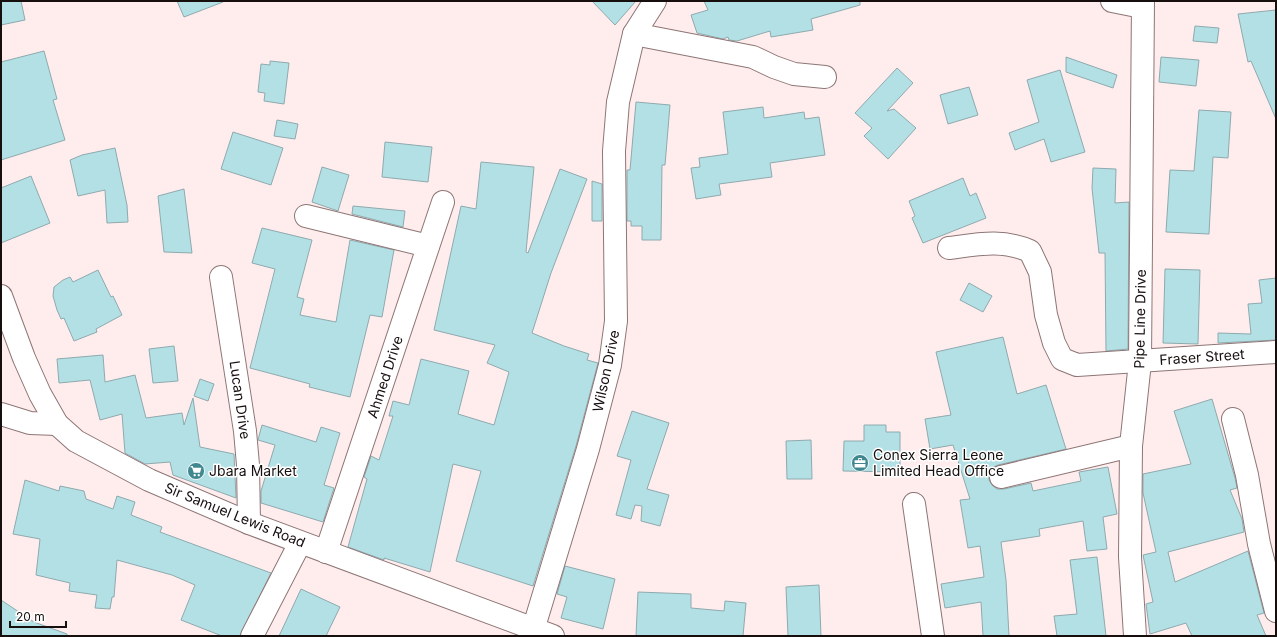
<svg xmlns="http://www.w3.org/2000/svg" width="1277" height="637" viewBox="0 0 1277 637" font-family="Inter,sans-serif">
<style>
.building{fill:#b3e0e5;stroke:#8eaaae}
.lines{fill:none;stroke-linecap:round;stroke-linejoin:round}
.minor-casing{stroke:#8e7575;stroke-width:24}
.major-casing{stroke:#8e7575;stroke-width:24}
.minor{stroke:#fff;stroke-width:22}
.major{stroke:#fff;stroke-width:22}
.labels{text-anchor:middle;stroke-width:3;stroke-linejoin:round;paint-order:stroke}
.street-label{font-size:14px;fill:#170e0e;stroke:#fff}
.poi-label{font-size:14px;fill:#170e0e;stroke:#fff;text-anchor:start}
</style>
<rect width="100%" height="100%" fill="#ffeded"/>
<g class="building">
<polygon points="1,1 21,1 25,20 1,25"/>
<polygon points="177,1 223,1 223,2 184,17"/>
<polygon points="592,1 636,1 615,25"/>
<polygon points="704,1 860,1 860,5 811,19 813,30 771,37 770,31 737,41 729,40 728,37 723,39 697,33 691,15 708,10"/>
<polygon points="1276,10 1276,119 1251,61 1248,62 1238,14"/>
<polygon points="1195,26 1219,28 1217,43 1193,41"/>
<polygon points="44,51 57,99 53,100 65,140 1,160 1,62"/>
<polygon points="1066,57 1117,75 1113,88 1066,72"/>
<polygon points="1161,57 1199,60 1196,86 1159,82"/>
<polygon points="270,61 289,63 284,104 264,101 265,93 258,92 261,64 270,65"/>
<polygon points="897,68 913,83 887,111 894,109 916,128 888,159 864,136 872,128 855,113"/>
<polygon points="1060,70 1085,152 1051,162 1044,139 1015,150 1009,133 1039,122 1027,80"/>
<polygon points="969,87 978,115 948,124 940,95"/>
<polygon points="636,102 670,105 665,165 662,165 661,240 642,240 642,226 631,226 631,221 627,221 627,170 630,170"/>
<polygon points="763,107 764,118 804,112 805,119 819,117 825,155 770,163 772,177 719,184 721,195 696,199 691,168 700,167 699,158 728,154 723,112"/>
<polygon points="1199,110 1231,112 1228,158 1213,157 1209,234 1166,232 1170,170 1194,171"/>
<polygon points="277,120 298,124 295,139 274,136"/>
<polygon points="233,132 283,148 271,185 221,169"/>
<polygon points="385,142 432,147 428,182 382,177"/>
<polygon points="115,148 127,205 128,222 107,223 105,190 78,196 70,160 82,155"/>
<polygon points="481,162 534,167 526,252 528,253 560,169 587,179 551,273 532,333 564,346 589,354 587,360 598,363 576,446 533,586 456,561 481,471 453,464 430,572 384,558 384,560 348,547 367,479 364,477 371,456 379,460 393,416 389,416 393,401 409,405 421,359 469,371 458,414 494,425 509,372 487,363 495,345 434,330 461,206 476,209"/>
<polygon points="322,167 349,175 338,211 312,202"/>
<polygon points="1093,168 1116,169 1115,203 1129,202 1128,349 1106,351 1105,253 1099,253 1092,188"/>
<polygon points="31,176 50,223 1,243 1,188"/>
<polygon points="963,178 970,196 976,193 986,218 923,243 912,218 915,216 909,201"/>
<polygon points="592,181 602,184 602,221 592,221"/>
<polygon points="184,189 192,253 164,252 158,196"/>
<polygon points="353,206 405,211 403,227 352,214"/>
<polygon points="262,228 312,240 297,297 304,299 300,315 336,322 350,240 394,250 382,317 370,315 350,397 309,387 310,384 250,368 275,269 252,263"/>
<polygon points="1165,269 1200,270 1198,344 1163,343"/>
<polygon points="98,270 111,297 113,296 122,315 96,329 97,332 74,341 64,318 61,319 57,310 53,296 54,287 63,280 70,277 73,282"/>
<polygon points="1276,278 1276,340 1218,343 1218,333 1251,334 1248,304 1262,303 1259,280"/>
<polygon points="969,283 992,296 983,312 960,300"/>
<polygon points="1003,337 1017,394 1046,385 1066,449 998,465 992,468 989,473 989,480 992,485 997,489 1004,489 1031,483 1033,491 1081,481 1079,472 1108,467 1117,514 1103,517 1107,549 1087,551 1083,521 1039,529 1040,536 1001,542 1006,580 1009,636 983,636 981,602 945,608 941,584 984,577 980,546 968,548 960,500 970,499 953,445 930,449 925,419 951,415 936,352"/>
<polygon points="174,346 178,381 153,383 149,349"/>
<polygon points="103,355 105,382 135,375 146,418 182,413 184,425 193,398 200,447 234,454 236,498 173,475 170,462 145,464 125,453 122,414 100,420 90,380 59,383 57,359"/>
<polygon points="200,379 214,384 208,401 194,396"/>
<polygon points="1212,399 1235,478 1237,488 1230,490 1242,519 1244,532 1168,552 1175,582 1248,551 1264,613 1257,615 1266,636 1192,636 1186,623 1150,634 1146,604 1153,602 1143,555 1156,552 1143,493 1143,474 1191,464 1174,411"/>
<polygon points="632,411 669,423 647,489 669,495 660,526 641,521 642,506 635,505 631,519 616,515 631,460 617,456"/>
<polygon points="262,425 316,442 321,427 340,433 324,485 334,488 323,522 261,503 261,491 275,445 258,440"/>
<polygon points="864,425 886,425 886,432 900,432 900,472 843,471 844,441 864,441"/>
<polygon points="811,440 812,479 787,479 786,441"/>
<polygon points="25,480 59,491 60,486 84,491 86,499 113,509 117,496 135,502 131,515 162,527 160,532 271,573 240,636 222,636 181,620 195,585 172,575 117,560 114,597 112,597 110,609 95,608 97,595 69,591 70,583 36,575 40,539 13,534"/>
<polygon points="1097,557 1106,636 1057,636 1054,616 1077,614 1070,560"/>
<polygon points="565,566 615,579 603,629 561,618 567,597 557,594"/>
<polygon points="819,585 821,636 788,636 786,587"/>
<polygon points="301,589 340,607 326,636 279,636"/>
<polygon points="638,592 691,594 691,608 724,611 725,601 746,603 743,636 636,636"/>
<polygon points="1,600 34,622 67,634 67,636 1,636"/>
</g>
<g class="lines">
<g class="minor-casing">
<g id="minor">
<polyline points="1112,1 1142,7"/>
<polyline points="634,34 753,57 774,67 794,74 825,77"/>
<polyline points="306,216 428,246"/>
<path d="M949,248C979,244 1002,239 1030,251L1040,272L1046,315L1054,343L1062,359L1077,365L1276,352"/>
<polyline points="221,277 245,431 248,465 249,523"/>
<polyline points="1,414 30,423 57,424"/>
<polyline points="1233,419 1247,475 1259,544 1276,611"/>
<polyline points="1001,477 1131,446"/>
<polyline points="914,504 933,636"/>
<polyline points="326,552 443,202"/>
<polyline points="533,630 588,449 610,365 616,321 614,151 618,102 634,34 655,1"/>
<polyline points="252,636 300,543"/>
<polyline points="1135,636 1130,557 1131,446 1140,362 1143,1"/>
</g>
</g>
<g class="major-casing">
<polyline id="major" points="1,296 24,358 40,394 57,424 76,441 149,480 249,523 553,636"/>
</g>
<use href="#minor" class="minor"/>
<use href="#major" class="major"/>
</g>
<defs>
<g id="office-disc" transform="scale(0.9)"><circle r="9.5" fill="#408790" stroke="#fff"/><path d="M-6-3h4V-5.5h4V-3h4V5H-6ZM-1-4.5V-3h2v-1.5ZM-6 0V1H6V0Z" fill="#fff"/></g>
<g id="supermarket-disc" transform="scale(0.9)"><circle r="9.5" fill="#408790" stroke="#fff"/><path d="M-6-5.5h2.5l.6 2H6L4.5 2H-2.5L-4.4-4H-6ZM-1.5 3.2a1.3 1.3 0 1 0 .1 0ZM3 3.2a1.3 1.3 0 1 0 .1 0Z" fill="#fff"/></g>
</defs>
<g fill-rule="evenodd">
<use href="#office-disc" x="860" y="463"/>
<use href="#supermarket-disc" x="196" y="471"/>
</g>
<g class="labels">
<g class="street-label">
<text transform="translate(1140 319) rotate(-89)" y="5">Pipe Line Drive</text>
<text transform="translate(1202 357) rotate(-4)" y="5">Fraser Street</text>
<text transform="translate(606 371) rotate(-78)" y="5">Wilson Drive</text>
<text transform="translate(385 377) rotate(-72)" y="5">Ahmed Drive</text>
<text transform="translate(240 400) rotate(82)" y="5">Lucan Drive</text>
<text transform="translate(235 515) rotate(22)" y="5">Sir Samuel Lewis Road</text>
</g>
<g class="poi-label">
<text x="873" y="460">Conex Sierra Leone<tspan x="873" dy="16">Limited Head Office</tspan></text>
<text x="209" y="476">Jbara Market</text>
</g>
</g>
<rect width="1277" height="637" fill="none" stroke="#170e0e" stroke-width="4"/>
<path d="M10 621v6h56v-6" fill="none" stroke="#170e0e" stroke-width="2"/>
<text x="16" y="621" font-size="12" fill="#170e0e" stroke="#ffffff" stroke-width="3" paint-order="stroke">20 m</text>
</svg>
